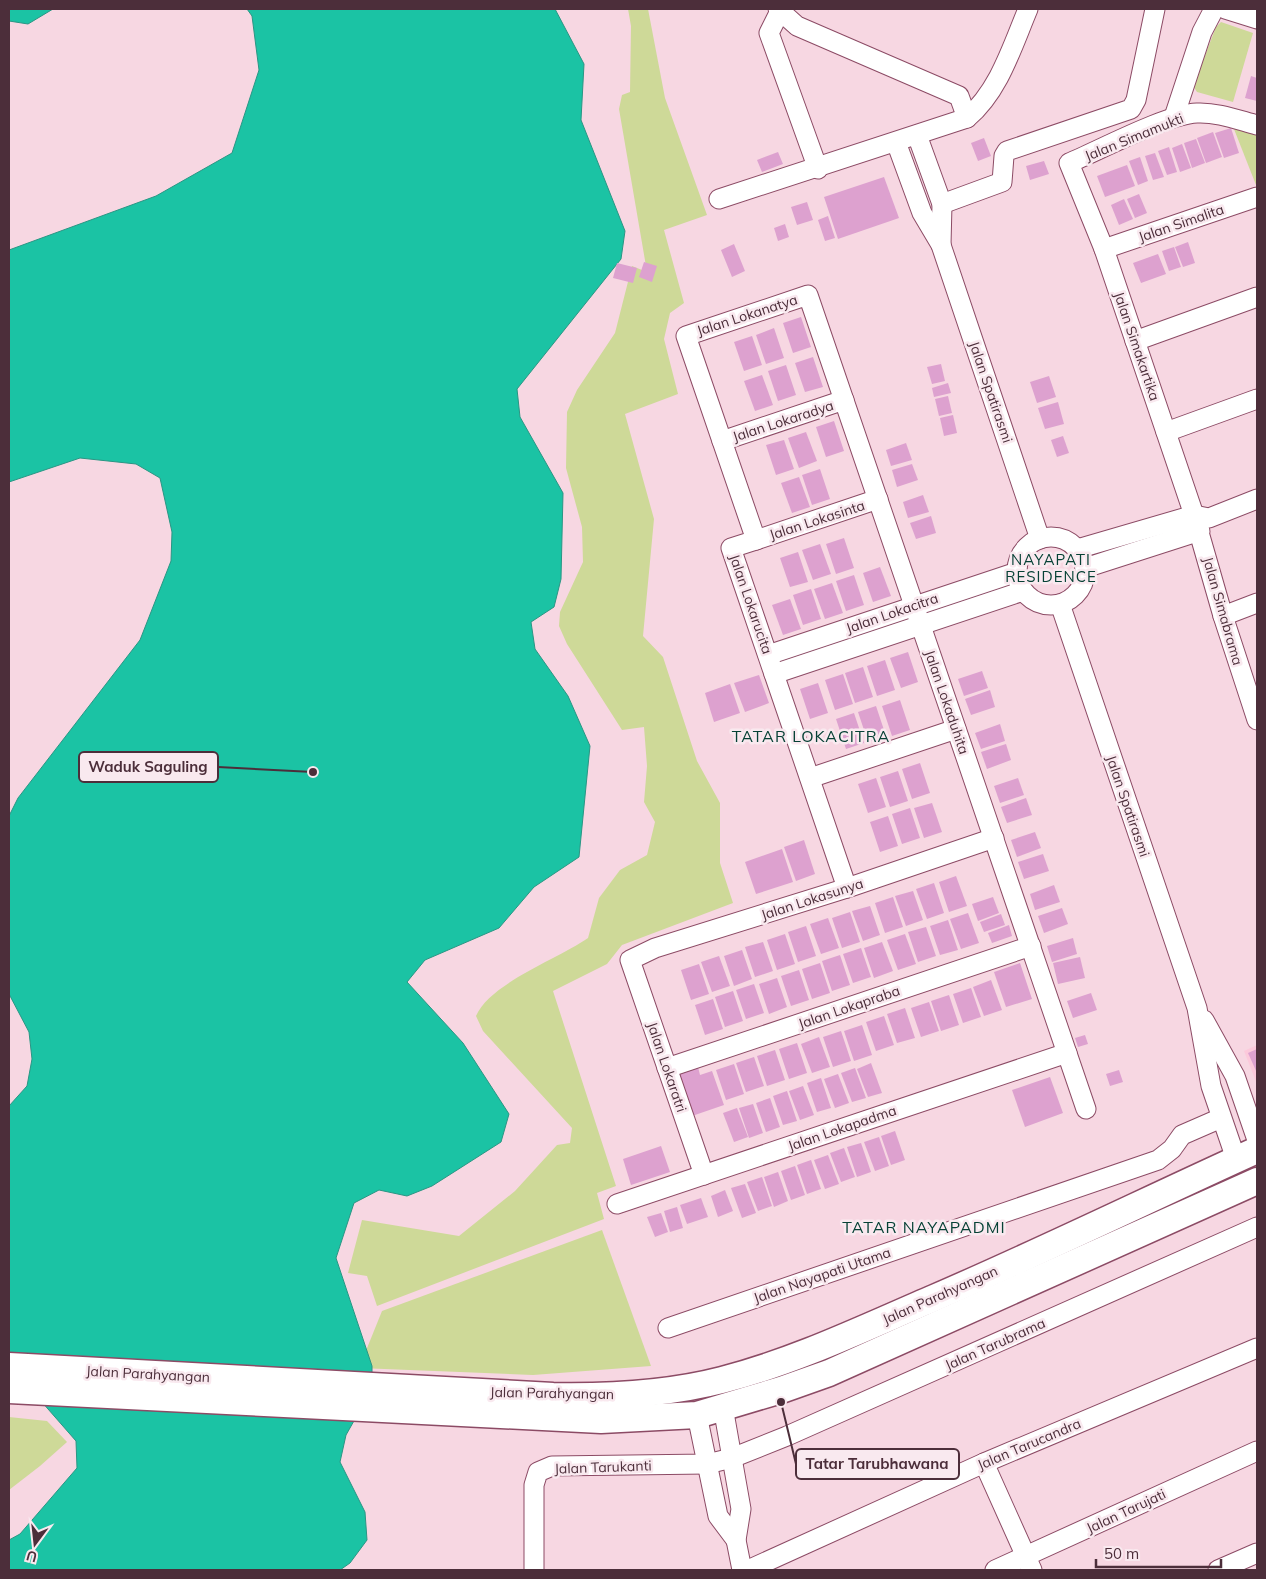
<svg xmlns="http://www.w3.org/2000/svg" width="1266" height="1579" viewBox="0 0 1266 1579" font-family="Mulish,sans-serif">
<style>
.built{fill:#fcc9db}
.green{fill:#ced998}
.water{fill:#1bc3a4;stroke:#2a9684}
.building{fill:#dda1cf}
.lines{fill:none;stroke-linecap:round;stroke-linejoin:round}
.street-casing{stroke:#8c4b65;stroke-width:21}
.secondary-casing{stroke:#8c4b65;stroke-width:29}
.street{stroke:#fff;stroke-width:19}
.secondary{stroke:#fff;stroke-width:26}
.labels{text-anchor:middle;stroke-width:5;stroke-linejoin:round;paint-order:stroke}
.street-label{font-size:14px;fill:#4c2e3a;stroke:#f9e9ef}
.neighbourhood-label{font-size:15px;letter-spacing:1px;fill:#064135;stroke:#f9e9ef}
.quarter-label{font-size:16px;letter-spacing:1px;fill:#064135;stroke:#f9e9ef}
.leader{fill:none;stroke:#4c2e3a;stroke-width:2}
.callout-dot{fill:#4c2e3a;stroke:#f9e9ef;stroke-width:2}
.callout{fill:#f9e9ef;stroke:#4c2e3a;stroke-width:2}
.callout-label{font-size:15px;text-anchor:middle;font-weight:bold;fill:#4c2e3a}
</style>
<rect width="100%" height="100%" fill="#f7d7e2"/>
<polygon class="built" points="1257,1045 1257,1084 1244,1051"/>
<g class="green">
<path d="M628,9H648L665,98L707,215L664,230L684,303L670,313L664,339L678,394L625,414L654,519L643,636L663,657L697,761L720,803V863L733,903L622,945L607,964L553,991L616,1186L597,1193L604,1219L377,1306L367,1276L348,1273L362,1220L459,1236L515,1191L557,1145L570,1143L572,1128L483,1031L476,1016C490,983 558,959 588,938L599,898L620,870L647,855L655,822L644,802L647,766L644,727L622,730L567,644L559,626L560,612L583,562L582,527L566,468L567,412L577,390L615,333L632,266L647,272L619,109L622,95L630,92L631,26Z"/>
<polygon points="1221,22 1253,33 1233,102 1197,92 1193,86 1216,27"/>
<polygon points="1232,124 1257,134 1257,185 1256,185"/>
<polygon points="602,1230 651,1366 533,1375 359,1368 382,1311"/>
<polygon points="9,1417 47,1421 67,1442 40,1466 9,1490"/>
</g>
<g class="water">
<polygon points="9,9 53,9 28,24 9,21"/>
<polygon points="247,9 555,9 584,64 581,120 625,231 621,259 517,389 520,417 563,493 561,579 554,607 531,622 535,649 568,696 590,746 579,857 534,887 499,928 425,960 407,982 463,1043 509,1114 501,1142 432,1186 407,1196 379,1190 354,1203 336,1258 372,1366 372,1389 346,1435 340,1462 365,1512 367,1540 350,1563 340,1570 9,1570 9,1540 20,1534 77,1468 76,1441 20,1377 9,1352 9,1106 27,1086 32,1059 29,1032 9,994 9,816 18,798 140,640 171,561 172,532 160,478 136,464 80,458 9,482 9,250 156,196 232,153 259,70 252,16"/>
</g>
<g class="building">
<polygon points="1251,76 1257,78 1257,101 1245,98"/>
<polygon points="1231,128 1239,153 1224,158 1215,133"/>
<polygon points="1213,132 1222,157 1206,163 1197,138"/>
<polygon points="984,138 991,156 978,161 971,143"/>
<polygon points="1196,139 1205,163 1192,168 1184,143"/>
<polygon points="1182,144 1191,168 1180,172 1172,148"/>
<polygon points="1169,147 1177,172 1167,175 1158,151"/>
<polygon points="778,152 783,164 762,172 757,160"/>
<polygon points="1155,153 1164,177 1153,180 1145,156"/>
<polygon points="1140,157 1148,181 1138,185 1129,161"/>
<polygon points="1044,161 1049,174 1030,180 1026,166"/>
<polygon points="1127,165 1135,186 1105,197 1097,176"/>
<polygon points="884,177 899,218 838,239 824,197"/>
<polygon points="1139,194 1147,213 1135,218 1127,199"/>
<polygon points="1124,199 1133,219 1119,225 1111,205"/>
<polygon points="807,202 813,220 797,225 791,207"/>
<polygon points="828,216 835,238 825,241 818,220"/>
<polygon points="785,224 789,237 778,241 774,228"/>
<polygon points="1188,242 1195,263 1183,267 1175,247"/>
<polygon points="734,244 745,271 732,277 721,250"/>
<polygon points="1174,247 1181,267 1169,271 1162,251"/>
<polygon points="1158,254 1166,274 1141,283 1133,263"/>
<polygon points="644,262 657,266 652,282 639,277"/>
<polygon points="617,263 637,268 633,283 613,278"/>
<polygon points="801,317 811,347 793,353 783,323"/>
<polygon points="774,328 784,358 766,364 756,335"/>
<polygon points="752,336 762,365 744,371 734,342"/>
<polygon points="813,357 823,387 805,392 795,363"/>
<polygon points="941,364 945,381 932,384 927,367"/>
<polygon points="786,365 796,395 778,401 768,371"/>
<polygon points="762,375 773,405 755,411 744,381"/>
<polygon points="1049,376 1056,397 1037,403 1030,382"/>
<polygon points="948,383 951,393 934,397 932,388"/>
<polygon points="948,396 952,413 939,416 935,399"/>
<polygon points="1058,402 1064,424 1045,429 1038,408"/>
<polygon points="953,415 957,433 944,436 940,418"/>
<polygon points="834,421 844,451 826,457 816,427"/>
<polygon points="806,432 817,461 799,468 788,438"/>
<polygon points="1063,436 1069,453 1057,457 1051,440"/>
<polygon points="784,440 794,469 776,475 766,445"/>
<polygon points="906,443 912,460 891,466 886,450"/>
<polygon points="912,464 918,480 897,487 892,470"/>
<polygon points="820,469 830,499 812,505 802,475"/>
<polygon points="799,477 810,507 792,513 781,483"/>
<polygon points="923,495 929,512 908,518 903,502"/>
<polygon points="931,516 936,533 916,539 910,523"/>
<polygon points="844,538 854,568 836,574 826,544"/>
<polygon points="820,544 831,574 813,580 802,550"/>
<polygon points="798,552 808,582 790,587 780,558"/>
<polygon points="880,567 891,596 873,602 863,573"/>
<polygon points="854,575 864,605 846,611 836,581"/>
<polygon points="832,583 843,613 825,619 814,589"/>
<polygon points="811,589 821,619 803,625 793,595"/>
<polygon points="790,599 801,629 783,635 772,605"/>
<polygon points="908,652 918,682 901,688 890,658"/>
<polygon points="885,660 895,690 877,696 867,666"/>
<polygon points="863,667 873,697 855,703 845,673"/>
<polygon points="982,671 988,688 964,696 958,679"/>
<polygon points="843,674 853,704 835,710 825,680"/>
<polygon points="759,675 769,703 745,712 734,683"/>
<polygon points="818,683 828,713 810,719 800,689"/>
<polygon points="730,684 740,713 714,722 705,693"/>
<polygon points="990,690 995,707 971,715 965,699"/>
<polygon points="900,700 910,730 892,736 882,706"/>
<polygon points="876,706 886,736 868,742 858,712"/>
<polygon points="854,713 864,743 846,749 836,719"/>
<polygon points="1000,724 1005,741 981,749 975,733"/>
<polygon points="1006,744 1011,760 987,769 981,752"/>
<polygon points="920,763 930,793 912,799 902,769"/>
<polygon points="898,771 908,801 890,807 880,777"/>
<polygon points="876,778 886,807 868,813 858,784"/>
<polygon points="1018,778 1024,795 1000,803 994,786"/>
<polygon points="1026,798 1032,815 1007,823 1001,807"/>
<polygon points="932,803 942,832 924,838 914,808"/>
<polygon points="910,808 920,838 902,844 892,814"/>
<polygon points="888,816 898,846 880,852 870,822"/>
<polygon points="1035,832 1041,848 1017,857 1011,840"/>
<polygon points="804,840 815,874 796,881 784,847"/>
<polygon points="782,849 793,882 756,894 745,862"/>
<polygon points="1043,854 1049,871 1024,879 1018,862"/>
<polygon points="956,876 967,906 949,912 939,882"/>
<polygon points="934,883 944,913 927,919 916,889"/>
<polygon points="1054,885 1060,902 1035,910 1030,894"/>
<polygon points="913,891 923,920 906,926 895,896"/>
<polygon points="893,897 903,927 885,933 875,903"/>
<polygon points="993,897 999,913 978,921 972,904"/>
<polygon points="870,906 880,935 863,941 852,911"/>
<polygon points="1062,908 1068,924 1044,933 1038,916"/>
<polygon points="850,912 860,942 842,948 832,918"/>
<polygon points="968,913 979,943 961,949 950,919"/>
<polygon points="1001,914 1005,925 984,932 980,922"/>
<polygon points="828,918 839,948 821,954 810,924"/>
<polygon points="948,920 958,950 940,955 930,926"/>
<polygon points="1009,925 1012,936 992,943 988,933"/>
<polygon points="806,926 816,956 798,962 788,932"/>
<polygon points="926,927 936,956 918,962 908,932"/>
<polygon points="785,934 795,964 777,970 767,940"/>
<polygon points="905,934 916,964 898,970 887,940"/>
<polygon points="1073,938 1077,954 1052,962 1047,946"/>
<polygon points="763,942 773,971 755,977 745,947"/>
<polygon points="882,942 893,971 874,978 864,948"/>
<polygon points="861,948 871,977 853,983 843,954"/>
<polygon points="742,950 752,979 734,986 724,956"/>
<polygon points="840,955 850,985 832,991 822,961"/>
<polygon points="719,956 730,986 712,992 701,962"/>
<polygon points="1080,957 1085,978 1058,984 1053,963"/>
<polygon points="820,963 830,993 812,999 802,969"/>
<polygon points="1020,963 1032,999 1006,1007 994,972"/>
<polygon points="699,964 709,994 691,1000 681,970"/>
<polygon points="799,970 809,1000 791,1006 781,976"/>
<polygon points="777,978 787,1007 769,1014 759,984"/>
<polygon points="991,980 1002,1010 984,1016 973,987"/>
<polygon points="754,984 764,1013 746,1019 736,990"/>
<polygon points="971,988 981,1017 963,1023 953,994"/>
<polygon points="733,991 743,1021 725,1027 715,997"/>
<polygon points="1091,993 1097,1010 1073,1018 1067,1001"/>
<polygon points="949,995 959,1025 941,1031 931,1001"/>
<polygon points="713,999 723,1029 705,1035 695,1005"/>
<polygon points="929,1002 939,1031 921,1037 911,1008"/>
<polygon points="905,1008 915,1038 897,1043 887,1014"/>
<polygon points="884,1016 894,1045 876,1051 866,1022"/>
<polygon points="862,1025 872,1055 854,1061 844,1031"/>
<polygon points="841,1031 851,1061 833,1067 823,1037"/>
<polygon points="1085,1035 1088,1044 1078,1047 1075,1038"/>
<polygon points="819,1037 830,1067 812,1073 801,1044"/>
<polygon points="797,1043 807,1073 789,1079 779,1049"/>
<polygon points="1257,1049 1257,1073 1248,1053"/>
<polygon points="775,1050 785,1080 767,1086 757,1056"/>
<polygon points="754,1057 764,1086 746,1092 736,1063"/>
<polygon points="871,1063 882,1093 868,1097 857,1069"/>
<polygon points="734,1064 744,1094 726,1100 716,1070"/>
<polygon points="698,1067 700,1075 712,1071 724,1105 692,1116 677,1074"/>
<polygon points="855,1068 866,1098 852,1102 841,1073"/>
<polygon points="1119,1070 1123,1082 1110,1086 1106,1074"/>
<polygon points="838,1074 849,1103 835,1108 824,1079"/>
<polygon points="1050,1077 1063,1113 1025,1127 1012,1090"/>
<polygon points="821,1078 831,1108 817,1112 807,1083"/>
<polygon points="803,1086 814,1115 800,1120 789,1091"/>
<polygon points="787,1091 797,1121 783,1125 773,1096"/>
<polygon points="770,1098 780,1127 766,1132 756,1103"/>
<polygon points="753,1104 763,1133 749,1138 739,1108"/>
<polygon points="737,1108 748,1137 734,1142 723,1113"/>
<polygon points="895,1131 905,1160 891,1165 881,1136"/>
<polygon points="879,1137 889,1166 875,1171 864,1142"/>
<polygon points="861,1143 871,1172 857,1177 847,1147"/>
<polygon points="661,1146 670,1172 631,1185 623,1159"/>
<polygon points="844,1148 855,1177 841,1182 830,1153"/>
<polygon points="828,1155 839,1184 825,1189 814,1160"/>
<polygon points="811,1160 821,1189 807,1194 797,1165"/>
<polygon points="795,1166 805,1195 791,1200 781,1171"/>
<polygon points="778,1172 788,1201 774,1207 764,1177"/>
<polygon points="762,1177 772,1206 758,1211 747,1182"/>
<polygon points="745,1184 756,1213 742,1218 731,1188"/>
<polygon points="725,1190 733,1211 718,1217 711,1196"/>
<polygon points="701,1198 708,1217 687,1224 680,1205"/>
<polygon points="677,1207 683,1228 670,1232 664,1211"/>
<polygon points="661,1213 668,1232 655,1237 647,1217"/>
</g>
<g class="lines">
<g class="street-casing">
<g id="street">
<polyline points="778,9 797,26 959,96 967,118"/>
<polyline points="1225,9 1257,19"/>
<polyline points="780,11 769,33 818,169"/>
<polyline points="1174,117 1202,32 1214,9"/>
<path d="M1257,125C1238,120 1217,112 1197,113C1167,114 1100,150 1069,163L1104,249L1194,515L1223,616L1257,720"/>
<polyline points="917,135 942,204 941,245"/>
<polyline points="896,142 922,213 941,245 1040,539"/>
<path d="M719,199L967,118C999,91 1012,47 1028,9"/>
<polyline points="942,204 1002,182 1004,156 1007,151 1131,109 1136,100 1155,9"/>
<polyline points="1104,249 1257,197"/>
<polyline points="1135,341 1257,297"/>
<polyline points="1166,432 1257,399"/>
<polyline points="722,441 844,400"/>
<circle cx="1051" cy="571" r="34"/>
<polyline points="756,540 878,499"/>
<polyline points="1077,549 1194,515 1209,518 1257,499"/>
<polyline points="1085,568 1200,531"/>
<polyline points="1060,604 1197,1008 1211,1086 1236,1159"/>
<polyline points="1223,616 1257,603"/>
<polyline points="768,655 1017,572"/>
<polyline points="774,674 1023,591"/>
<polyline points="810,778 956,729"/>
<polyline points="847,888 731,548 756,540 686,336 808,295 1086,1109"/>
<polyline points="1204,1020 1235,1076 1257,1140"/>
<polyline points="667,1068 1031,946"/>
<polyline points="704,1175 630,960 655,948 847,888 994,838"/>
<polyline points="617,1204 1067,1053"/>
<polyline points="668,1328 1158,1160 1172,1149 1182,1135 1221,1118"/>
<polyline points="723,1407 741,1509 736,1540 742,1570"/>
<polyline points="697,1415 718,1516 736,1540"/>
<polyline points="984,1463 1032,1570"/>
<polyline points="534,1570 534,1485 538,1472 552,1466 707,1464 732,1458 787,1436 1257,1227"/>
<polyline points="748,1570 984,1463 1257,1348"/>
<polyline points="995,1570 1257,1451"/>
<polyline points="1218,1570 1257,1553"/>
</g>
</g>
<g class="secondary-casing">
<g id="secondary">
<path d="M9,1366L553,1396C609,1397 668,1394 722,1380C796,1361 864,1328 934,1298C1043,1251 1149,1199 1257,1150"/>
<polyline points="9,1390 601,1420 697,1415 781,1390 829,1373 1257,1181"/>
</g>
</g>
<use href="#street" class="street"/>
<use href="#secondary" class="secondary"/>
</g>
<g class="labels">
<g class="street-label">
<text transform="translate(1134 137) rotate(-22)" y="5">Jalan Simamukti</text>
<text transform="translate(1181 223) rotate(-19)" y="5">Jalan Simalita</text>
<text transform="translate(747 315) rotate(-18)" y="5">Jalan Lokanatya</text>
<text transform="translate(1137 346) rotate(71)" y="5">Jalan Simakartika</text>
<text transform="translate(991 392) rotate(71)" y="5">Jalan Spatirasmi</text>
<text transform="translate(783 421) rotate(-18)" y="5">Jalan Lokaradya</text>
<text transform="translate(817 520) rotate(-18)" y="5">Jalan Lokasinta</text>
<text transform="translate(751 604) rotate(71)" y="5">Jalan Lokarucita</text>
<text transform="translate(1223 611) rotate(74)" y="5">Jalan Simabrama</text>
<text transform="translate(892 613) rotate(-19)" y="5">Jalan Lokacitra</text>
<text transform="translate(947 702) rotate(71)" y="5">Jalan Lokaduhita</text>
<text transform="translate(1128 806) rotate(71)" y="5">Jalan Spatirasmi</text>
<text transform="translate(812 899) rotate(-18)" y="5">Jalan Lokasunya</text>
<text transform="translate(849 1007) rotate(-19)" y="5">Jalan Lokapraba</text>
<text transform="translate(667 1067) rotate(71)" y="5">Jalan Lokaratri</text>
<text transform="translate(842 1128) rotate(-19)" y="5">Jalan Lokapadma</text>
<text transform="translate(822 1275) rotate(-19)" y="5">Jalan Nayapati Utama</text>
<text transform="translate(940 1295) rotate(-24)" y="5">Jalan Parahyangan</text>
<text transform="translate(995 1344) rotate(-24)" y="5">Jalan Tarubrama</text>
<text transform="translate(148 1374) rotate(3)" y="5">Jalan Parahyangan</text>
<text transform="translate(552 1393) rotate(1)" y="5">Jalan Parahyangan</text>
<text transform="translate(1029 1444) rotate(-23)" y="5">Jalan Tarucandra</text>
<text transform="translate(603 1467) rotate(-2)" y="5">Jalan Tarukanti</text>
<text transform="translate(1126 1511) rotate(-25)" y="5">Jalan Tarujati</text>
</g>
<g class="neighbourhood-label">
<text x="1051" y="565">NAYAPATI<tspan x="1051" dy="17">RESIDENCE</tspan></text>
</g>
<g class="quarter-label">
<text x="811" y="742">TATAR LOKACITRA</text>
<text x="924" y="1233">TATAR NAYAPADMI</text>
</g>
</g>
<path class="leader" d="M313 772L218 767M781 1402L796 1464"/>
<g class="callout-dot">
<circle cx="313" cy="772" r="5"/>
<circle cx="781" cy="1402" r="5"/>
</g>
<g class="callout">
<rect x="79" y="752" width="139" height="30" rx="5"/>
<rect x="796" y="1449" width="163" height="30" rx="5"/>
</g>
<g class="callout-label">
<text x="148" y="772">Waduk Saguling</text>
<text x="877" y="1469">Tatar Tarubhawana</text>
</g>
<rect width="1266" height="1579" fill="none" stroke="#4c2e3a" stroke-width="20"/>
<g transform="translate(35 1544) rotate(195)" stroke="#f9e9ef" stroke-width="4" paint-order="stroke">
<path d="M0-4L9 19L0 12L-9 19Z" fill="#4c2e3a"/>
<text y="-8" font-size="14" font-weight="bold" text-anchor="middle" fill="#4c2e3a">U</text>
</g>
<path d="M1096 1559v8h125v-8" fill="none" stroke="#4c2e3a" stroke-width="2.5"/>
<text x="1104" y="1559" font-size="15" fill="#4c2e3a" stroke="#f9e9ef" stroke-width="4" paint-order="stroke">50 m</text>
</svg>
